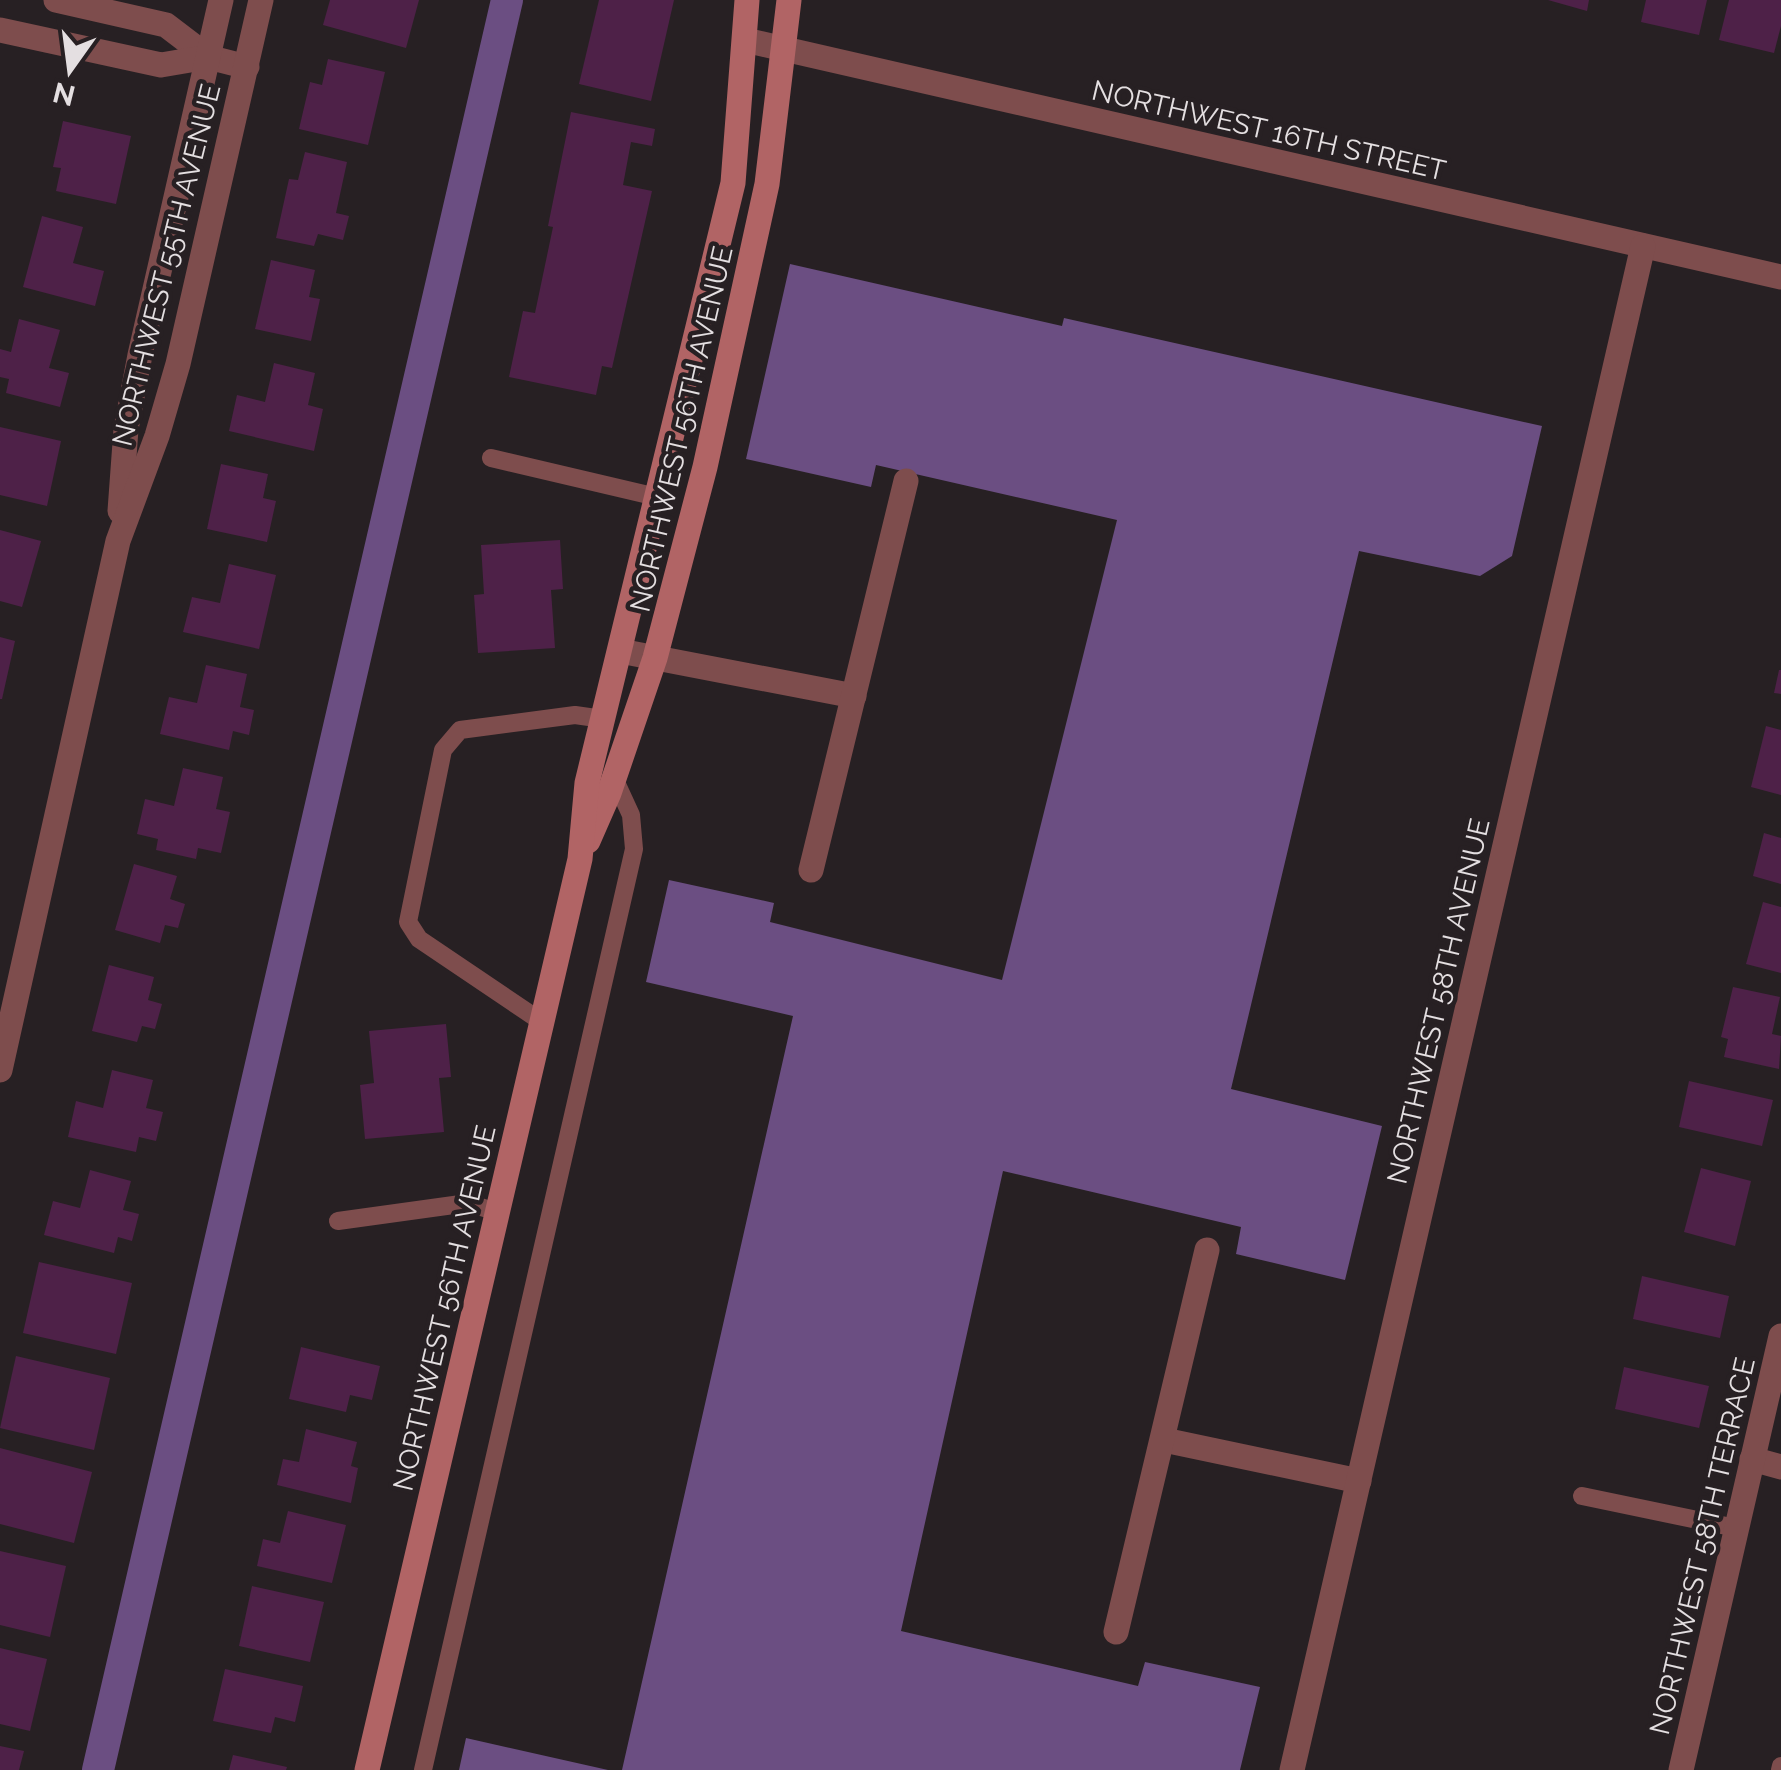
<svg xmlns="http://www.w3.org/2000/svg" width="1781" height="1770" viewBox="0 0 1781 1770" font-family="Raleway,sans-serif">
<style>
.water{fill:#6b4e82}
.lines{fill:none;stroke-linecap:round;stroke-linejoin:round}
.canal{stroke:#6b4e82;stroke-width:32}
.building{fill:#4e2148}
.lane{stroke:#7e4d4d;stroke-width:18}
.street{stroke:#7e4d4d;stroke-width:25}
.secondary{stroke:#b16465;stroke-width:25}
.labels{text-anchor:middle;stroke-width:9;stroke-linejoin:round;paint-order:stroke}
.street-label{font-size:28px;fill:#e4dfe1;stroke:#272023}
</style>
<rect width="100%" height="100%" fill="#272023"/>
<g class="water">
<polygon points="790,264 1062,326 1064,318 1542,426 1512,556 1480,576 1359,551 1231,1089 1382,1126 1345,1280 1236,1254 1241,1227 1003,1171 901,1631 1138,1686 1145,1662 1260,1687 1240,1770 622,1770 793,1016 646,982 669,880 774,903 770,922 1002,980 1117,520 876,465 871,487 746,459"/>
<polygon points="466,1738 608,1770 459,1770"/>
</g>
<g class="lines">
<polyline class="canal" points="98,1770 507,0"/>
</g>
<g class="building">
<polygon points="330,0 419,0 406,48 323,25"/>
<polygon points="599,0 674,0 651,101 579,84"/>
<polygon points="1548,0 1589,0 1587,11"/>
<polygon points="1646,0 1707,0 1699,35 1641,22"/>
<polygon points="1729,0 1781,0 1781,26 1774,53 1719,40"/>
<polygon points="328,59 385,72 368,145 299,129 310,82 322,85"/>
<polygon points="571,112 655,129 652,146 631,142 623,185 652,191 612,368 602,366 596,395 509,377 523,311 535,313 553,227 548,226"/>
<polygon points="63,121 131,136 116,204 56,191 61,168 53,167"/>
<polygon points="305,152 347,162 336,213 349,216 343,240 318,234 314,246 276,238 289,179 298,180"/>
<polygon points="42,216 83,227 73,263 104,271 95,306 23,287"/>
<polygon points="271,260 315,270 309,297 320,299 311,341 255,329"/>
<polygon points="19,319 60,330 49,368 69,373 60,407 6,393 9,379 0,377 0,349 11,352"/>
<polygon points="274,363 315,373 308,405 323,409 314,451 229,431 237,395 265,402"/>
<polygon points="0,427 61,441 47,506 0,495"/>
<polygon points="221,464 268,474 263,498 276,501 267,542 207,529"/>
<polygon points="0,530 41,541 22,607 0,601"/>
<polygon points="560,540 563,589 551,590 555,648 478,653 474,595 484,594 481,545"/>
<polygon points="229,564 276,575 259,649 183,632 192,597 220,603"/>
<polygon points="0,637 15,641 2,699 0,699"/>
<polygon points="206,665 247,674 240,707 254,710 249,735 233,731 229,750 160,734 169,697 197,703"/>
<polygon points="1779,670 1781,670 1781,694 1774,693"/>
<polygon points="1766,726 1781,730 1781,795 1751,787"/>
<polygon points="183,768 223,777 216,809 230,812 221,853 198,848 196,859 156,850 158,839 137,834 145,799 174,806"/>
<polygon points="1764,833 1781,838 1781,884 1753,876"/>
<polygon points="134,864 177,876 170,899 185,904 178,928 165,925 160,943 115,930"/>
<polygon points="1763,902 1781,907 1781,973 1746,964"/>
<polygon points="109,965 154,977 148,1000 162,1004 155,1029 142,1026 137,1042 92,1031"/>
<polygon points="1733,987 1780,997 1772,1034 1781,1036 1779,1069 1724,1057 1728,1039 1721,1037"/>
<polygon points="446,1024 451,1077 439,1078 444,1132 365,1139 360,1085 374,1083 369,1031"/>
<polygon points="112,1070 153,1080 146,1108 163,1112 156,1141 139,1137 136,1152 68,1137 76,1101 103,1108"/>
<polygon points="1689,1081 1773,1100 1762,1146 1679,1127"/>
<polygon points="1701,1168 1751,1181 1735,1246 1684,1232"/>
<polygon points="90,1170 131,1181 123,1210 139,1214 132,1241 118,1237 114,1253 44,1235 53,1201 80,1208"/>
<polygon points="39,1262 132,1283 116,1354 23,1333"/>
<polygon points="1642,1276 1729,1296 1720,1338 1633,1319"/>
<polygon points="301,1347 380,1366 372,1400 350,1395 346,1412 289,1399"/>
<polygon points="16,1356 110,1378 94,1450 0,1428"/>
<polygon points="1624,1367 1709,1386 1699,1428 1615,1409"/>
<polygon points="306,1429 357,1442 351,1466 358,1468 351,1503 277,1485 283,1459 299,1462"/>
<polygon points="0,1448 92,1472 74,1543 0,1524"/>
<polygon points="288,1511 346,1525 332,1583 257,1566 263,1539 280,1543"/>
<polygon points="0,1551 66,1566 50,1637 0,1625"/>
<polygon points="252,1586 324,1602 310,1662 239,1646"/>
<polygon points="0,1648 47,1659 30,1731 0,1724"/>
<polygon points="225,1669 303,1686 295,1722 275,1717 271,1733 213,1721"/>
<polygon points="0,1746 24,1751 19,1770 0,1770"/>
<polygon points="233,1755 287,1767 286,1770 229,1770"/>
</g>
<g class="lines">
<g class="lane">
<polyline points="491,458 657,497"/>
<polyline points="542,1022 419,939 408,922 443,750 460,730 575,715 603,719"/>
<polyline points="338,1221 468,1203 497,1212"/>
<polyline points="1582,1496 1736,1528"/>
<polyline points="423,1770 634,849 631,815 614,778"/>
<polyline points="1780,1770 1781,1766"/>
</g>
<g class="street">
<polyline points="56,0 166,25 208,57 247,67"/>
<polyline points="0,30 161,65 208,57"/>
<polyline points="745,40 1781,277"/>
<polyline points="120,511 126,429 140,355 221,0"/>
<polyline points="620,651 854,696"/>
<polyline points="811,870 906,481"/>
<polyline points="0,1070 118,541 157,436 178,364 261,0"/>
<polyline points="1164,1440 1359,1481"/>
<polyline points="1752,1459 1781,1467"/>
<polyline points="1116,1632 1207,1250"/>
<polyline points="1292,1770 1643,246"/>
<polyline points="1681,1770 1781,1336"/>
</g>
<g class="secondary">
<polyline points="588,841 609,793 655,658 705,467 767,184 789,0"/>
<polyline points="367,1770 580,859 587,783 733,183 747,0"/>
</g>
</g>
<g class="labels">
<g class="street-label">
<text transform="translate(1269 130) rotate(13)" y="10">NORTHWEST 16TH STREET</text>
<text transform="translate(166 265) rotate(-76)" y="10">NORTHWEST 55TH AVENUE</text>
<text transform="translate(681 429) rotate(-77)" y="10">NORTHWEST 56TH AVENUE</text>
<text transform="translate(1438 1001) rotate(-77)" y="10">NORTHWEST 58TH AVENUE</text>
<text transform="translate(444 1308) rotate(-77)" y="10">NORTHWEST 56TH AVENUE</text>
<text transform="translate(1702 1546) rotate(-77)" y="10">NORTHWEST 58TH TERRACE</text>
</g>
</g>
<g transform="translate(70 70) rotate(194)" stroke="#272023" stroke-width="8" paint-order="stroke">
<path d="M0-8L18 38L0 25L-18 38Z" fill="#e4dfe1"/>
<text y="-15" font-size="28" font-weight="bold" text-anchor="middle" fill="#e4dfe1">N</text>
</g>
</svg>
